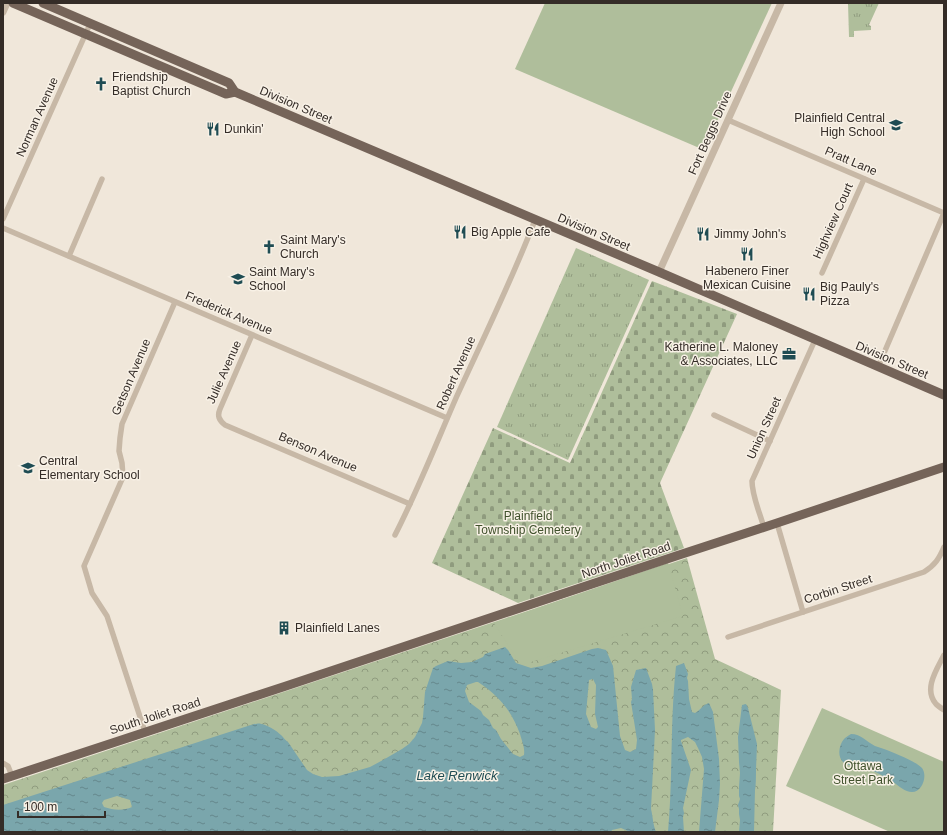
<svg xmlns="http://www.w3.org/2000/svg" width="947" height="835" viewBox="0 0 947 835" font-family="Arial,sans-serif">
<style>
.grass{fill:url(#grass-tufts)}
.forest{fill:url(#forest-crowns)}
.cemetery{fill:url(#cemetery-stones)}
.green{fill:#afbe9b}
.water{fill:url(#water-ripples);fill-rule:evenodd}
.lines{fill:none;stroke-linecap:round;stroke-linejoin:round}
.minor{stroke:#c7b8a6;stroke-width:5.5}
.tertiary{stroke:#c7b8a6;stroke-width:7}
.primary{stroke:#756459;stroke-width:9}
.labels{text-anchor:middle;stroke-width:3;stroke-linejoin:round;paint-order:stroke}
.poi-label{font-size:12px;fill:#342c27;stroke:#f8f1e6;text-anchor:start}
.street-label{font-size:12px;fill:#342c27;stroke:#f8f1e6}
.park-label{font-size:12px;fill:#40512c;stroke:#f8f1e6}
.water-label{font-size:13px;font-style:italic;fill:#1f4c53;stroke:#f8f1e6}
</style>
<defs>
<pattern id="grass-tufts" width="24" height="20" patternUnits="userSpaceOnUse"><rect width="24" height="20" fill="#afbe9b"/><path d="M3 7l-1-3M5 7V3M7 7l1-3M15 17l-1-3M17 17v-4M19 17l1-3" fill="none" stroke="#8f9b7e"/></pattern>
<pattern id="forest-crowns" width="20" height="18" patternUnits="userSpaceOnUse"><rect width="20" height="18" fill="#afbe9b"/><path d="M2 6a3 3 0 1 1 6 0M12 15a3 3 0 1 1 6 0" fill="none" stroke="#8f9b7e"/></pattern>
<pattern id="cemetery-stones" width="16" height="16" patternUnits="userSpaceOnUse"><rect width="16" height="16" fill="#afbe9b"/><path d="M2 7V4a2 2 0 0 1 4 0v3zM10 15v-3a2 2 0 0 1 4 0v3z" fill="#8f9b7e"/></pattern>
<pattern id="water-ripples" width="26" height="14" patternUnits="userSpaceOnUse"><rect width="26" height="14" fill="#7aa6ac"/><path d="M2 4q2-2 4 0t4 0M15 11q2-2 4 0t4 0" fill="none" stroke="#65878c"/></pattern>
</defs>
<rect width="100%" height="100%" fill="#f0e7da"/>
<g class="grass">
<polygon points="848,3 879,3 869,25 871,26 871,30 854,31 854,37 849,37"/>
<polygon points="576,248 649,280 568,460 497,427"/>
</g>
<polygon class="forest" points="687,558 715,659 781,690 773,832 3,832 3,785"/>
<polygon class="cemetery" points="652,281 737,314 660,483 684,548 518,603 432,563 493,428 570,463"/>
<g class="green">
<polygon points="545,3 772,3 704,150 515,69"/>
<polygon points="668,563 683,616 521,665 494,623"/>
<polygon points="822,708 944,762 944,832 890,832 786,786"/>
</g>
<g class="water">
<path d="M505,647L508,650L516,663L531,668L542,666L592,649L598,648L606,650L613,666L620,736L625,750L630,752L636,749L637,740L631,702L632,699L631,687L636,670L646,668L652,684L653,690L655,730L651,809C653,817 653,825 656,832H630L621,828L612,830L611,832H3V805L254,724C257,724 259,723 261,724C266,724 277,731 281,735C284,738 285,740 288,742L307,770L313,774L322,777L339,776L370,767L383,760L402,749L409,744L415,737L422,723L423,717L425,692L433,668L436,666L448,661L461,663L472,662L483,657L485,654ZM593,679L596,685L595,714L598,727L596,729L591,727L586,714L589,680ZM476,682H478C499,696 511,710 520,734C522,742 525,747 524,755L520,757L513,754L501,739L496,730L493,728L489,720L483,715L481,711L469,702L465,691L467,685ZM117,796L130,800L132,807C123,811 113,810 104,807L102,803L104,800Z"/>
<path d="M684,663L688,674L687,678L688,681L689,699L692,712L695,713C701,710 702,705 709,703L713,712L719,759L720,784L719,800L715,832H699L704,769L702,757L698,748L695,742L688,737L681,740V741L691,770L683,808L684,813L683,817L684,832H668C673,777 670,721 676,666Z"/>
<path d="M746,704L748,708L757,744L756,770C756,774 756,786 755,790L754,832H739L740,820L739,814V809L738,805L740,799L739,796V787L740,773L739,762L738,737L742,705Z"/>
<path d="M851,734C861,734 867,742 875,746C878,747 881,748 884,749C892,752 917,762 922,768C928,776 922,792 912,792C905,792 899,786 893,782C890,779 886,778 883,776C877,773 871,769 864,767C857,765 849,767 843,762C837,756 839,745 844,739C846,737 849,735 851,734Z"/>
</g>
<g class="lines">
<g class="minor">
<polyline points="728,120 944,213"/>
<polyline points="3,219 90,24"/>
<polyline points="3,228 447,418"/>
<polyline points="69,256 102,179"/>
<polyline points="822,273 864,179"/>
<path d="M252,335L220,409C217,416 219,420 225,425L410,504"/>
<polyline points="878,367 944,213"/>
<polyline points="714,415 770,441"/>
<polyline points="777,523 803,612"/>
<path d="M764,528C760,513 752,496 752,481L815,340"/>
<path d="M395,535C418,490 436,444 456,398C483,339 512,280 535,220"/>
<path d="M728,637L924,572C935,565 939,559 944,547"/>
<path d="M944,655C937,669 923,689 936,704C938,706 941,708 944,710"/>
<polyline points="145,732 107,616 92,593 84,566 123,477 122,463 119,451 120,438 122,424 175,302"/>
<polyline points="3,763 8,766 12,776"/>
</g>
<g class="tertiary">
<polyline points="3,12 7,3"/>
<polyline points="659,272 781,3"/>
</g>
<g class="primary">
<polyline points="13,3 226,94 235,92"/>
<polyline points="43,3 229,83 235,92 659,272 944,395"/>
<polyline points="3,779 286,686 676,556 777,523 944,467"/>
</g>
</g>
<defs>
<g id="church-bare" transform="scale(1.08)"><path d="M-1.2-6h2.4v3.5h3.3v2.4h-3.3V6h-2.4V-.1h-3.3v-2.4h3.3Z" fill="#1f4c53" stroke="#f8f1e6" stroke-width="2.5" paint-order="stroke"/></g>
<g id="school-bare" transform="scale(1.08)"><path d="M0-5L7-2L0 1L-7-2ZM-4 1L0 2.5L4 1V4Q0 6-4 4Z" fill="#1f4c53" stroke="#f8f1e6" stroke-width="2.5" paint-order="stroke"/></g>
<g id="restaurant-bare" transform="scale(1.08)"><path d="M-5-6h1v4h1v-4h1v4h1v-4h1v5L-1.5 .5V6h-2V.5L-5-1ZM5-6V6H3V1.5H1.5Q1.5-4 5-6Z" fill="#1f4c53" stroke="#f8f1e6" stroke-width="2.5" paint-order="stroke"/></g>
<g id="office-bare" transform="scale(1.08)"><path d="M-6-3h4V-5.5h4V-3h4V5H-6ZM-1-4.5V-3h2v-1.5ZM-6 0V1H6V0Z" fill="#1f4c53" stroke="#f8f1e6" stroke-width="2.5" paint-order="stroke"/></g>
<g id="building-bare" transform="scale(1.08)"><path d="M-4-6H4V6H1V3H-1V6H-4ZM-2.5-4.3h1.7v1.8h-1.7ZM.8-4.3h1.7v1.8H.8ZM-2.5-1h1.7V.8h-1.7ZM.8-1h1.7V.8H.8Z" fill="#1f4c53" stroke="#f8f1e6" stroke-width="2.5" paint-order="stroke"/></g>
</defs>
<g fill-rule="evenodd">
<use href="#church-bare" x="101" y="84"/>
<use href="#school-bare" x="896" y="125"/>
<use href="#restaurant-bare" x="213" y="129"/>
<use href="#restaurant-bare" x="460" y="232"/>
<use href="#restaurant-bare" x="703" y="234"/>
<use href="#church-bare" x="269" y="247"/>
<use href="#restaurant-bare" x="747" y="254"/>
<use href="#school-bare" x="238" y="279"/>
<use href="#restaurant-bare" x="809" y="294"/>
<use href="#office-bare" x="789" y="354"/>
<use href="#school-bare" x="28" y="468"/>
<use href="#building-bare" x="284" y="628"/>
</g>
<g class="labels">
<g class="poi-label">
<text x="112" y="81">Friendship<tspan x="112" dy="14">Baptist Church</tspan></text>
<text x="885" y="122" text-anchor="end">Plainfield Central<tspan x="885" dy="14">High School</tspan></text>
<text x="224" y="133">Dunkin'</text>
<text x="471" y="236">Big Apple Cafe</text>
<text x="714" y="238">Jimmy John's</text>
<text x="280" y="244">Saint Mary's<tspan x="280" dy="14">Church</tspan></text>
<text x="747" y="275" text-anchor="middle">Habenero Finer<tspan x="747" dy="14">Mexican Cuisine</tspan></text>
<text x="249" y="276">Saint Mary's<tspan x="249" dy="14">School</tspan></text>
<text x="820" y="291">Big Pauly's<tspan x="820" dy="14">Pizza</tspan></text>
<text x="778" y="351" text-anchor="end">Katherine L. Maloney<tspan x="778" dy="14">&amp; Associates, LLC</tspan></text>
<text x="39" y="465">Central<tspan x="39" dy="14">Elementary School</tspan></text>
<text x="295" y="632">Plainfield Lanes</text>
</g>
<g class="street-label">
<text transform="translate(296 105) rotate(23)" y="4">Division Street</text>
<text transform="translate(37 117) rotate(-66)" y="4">Norman Avenue</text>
<text transform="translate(710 133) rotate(-66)" y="4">Fort Beggs Drive</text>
<text transform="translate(851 161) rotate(23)" y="4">Pratt Lane</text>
<text transform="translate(833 221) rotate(-66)" y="4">Highview Court</text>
<text transform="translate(594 232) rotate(23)" y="4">Division Street</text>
<text transform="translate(229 313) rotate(23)" y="4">Frederick Avenue</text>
<text transform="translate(892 360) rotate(23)" y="4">Division Street</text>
<text transform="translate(224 372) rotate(-66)" y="4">Julie Avenue</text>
<text transform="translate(456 373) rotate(-66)" y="4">Robert Avenue</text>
<text transform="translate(131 377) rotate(-67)" y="4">Getson Avenue</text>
<text transform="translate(764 428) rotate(-66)" y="4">Union Street</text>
<text transform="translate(318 452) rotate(23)" y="4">Benson Avenue</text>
<text transform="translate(626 560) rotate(-18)" y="4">North Joliet Road</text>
<text transform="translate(838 589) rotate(-18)" y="4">Corbin Street</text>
<text transform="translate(155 716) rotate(-18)" y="4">South Joliet Road</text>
</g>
<g class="park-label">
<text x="528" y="520">Plainfield<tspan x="528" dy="14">Township Cemetery</tspan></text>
<text x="863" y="770">Ottawa<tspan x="863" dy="14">Street Park</tspan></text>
</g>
<g class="water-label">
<text x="457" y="780">Lake Renwick</text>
</g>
</g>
<rect width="947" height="835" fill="none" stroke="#342c27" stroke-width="8"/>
<path d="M18 811v6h87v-6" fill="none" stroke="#342c27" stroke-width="2"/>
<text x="24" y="811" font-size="12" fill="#342c27" stroke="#f8f1e6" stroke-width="3" paint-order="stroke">100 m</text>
</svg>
